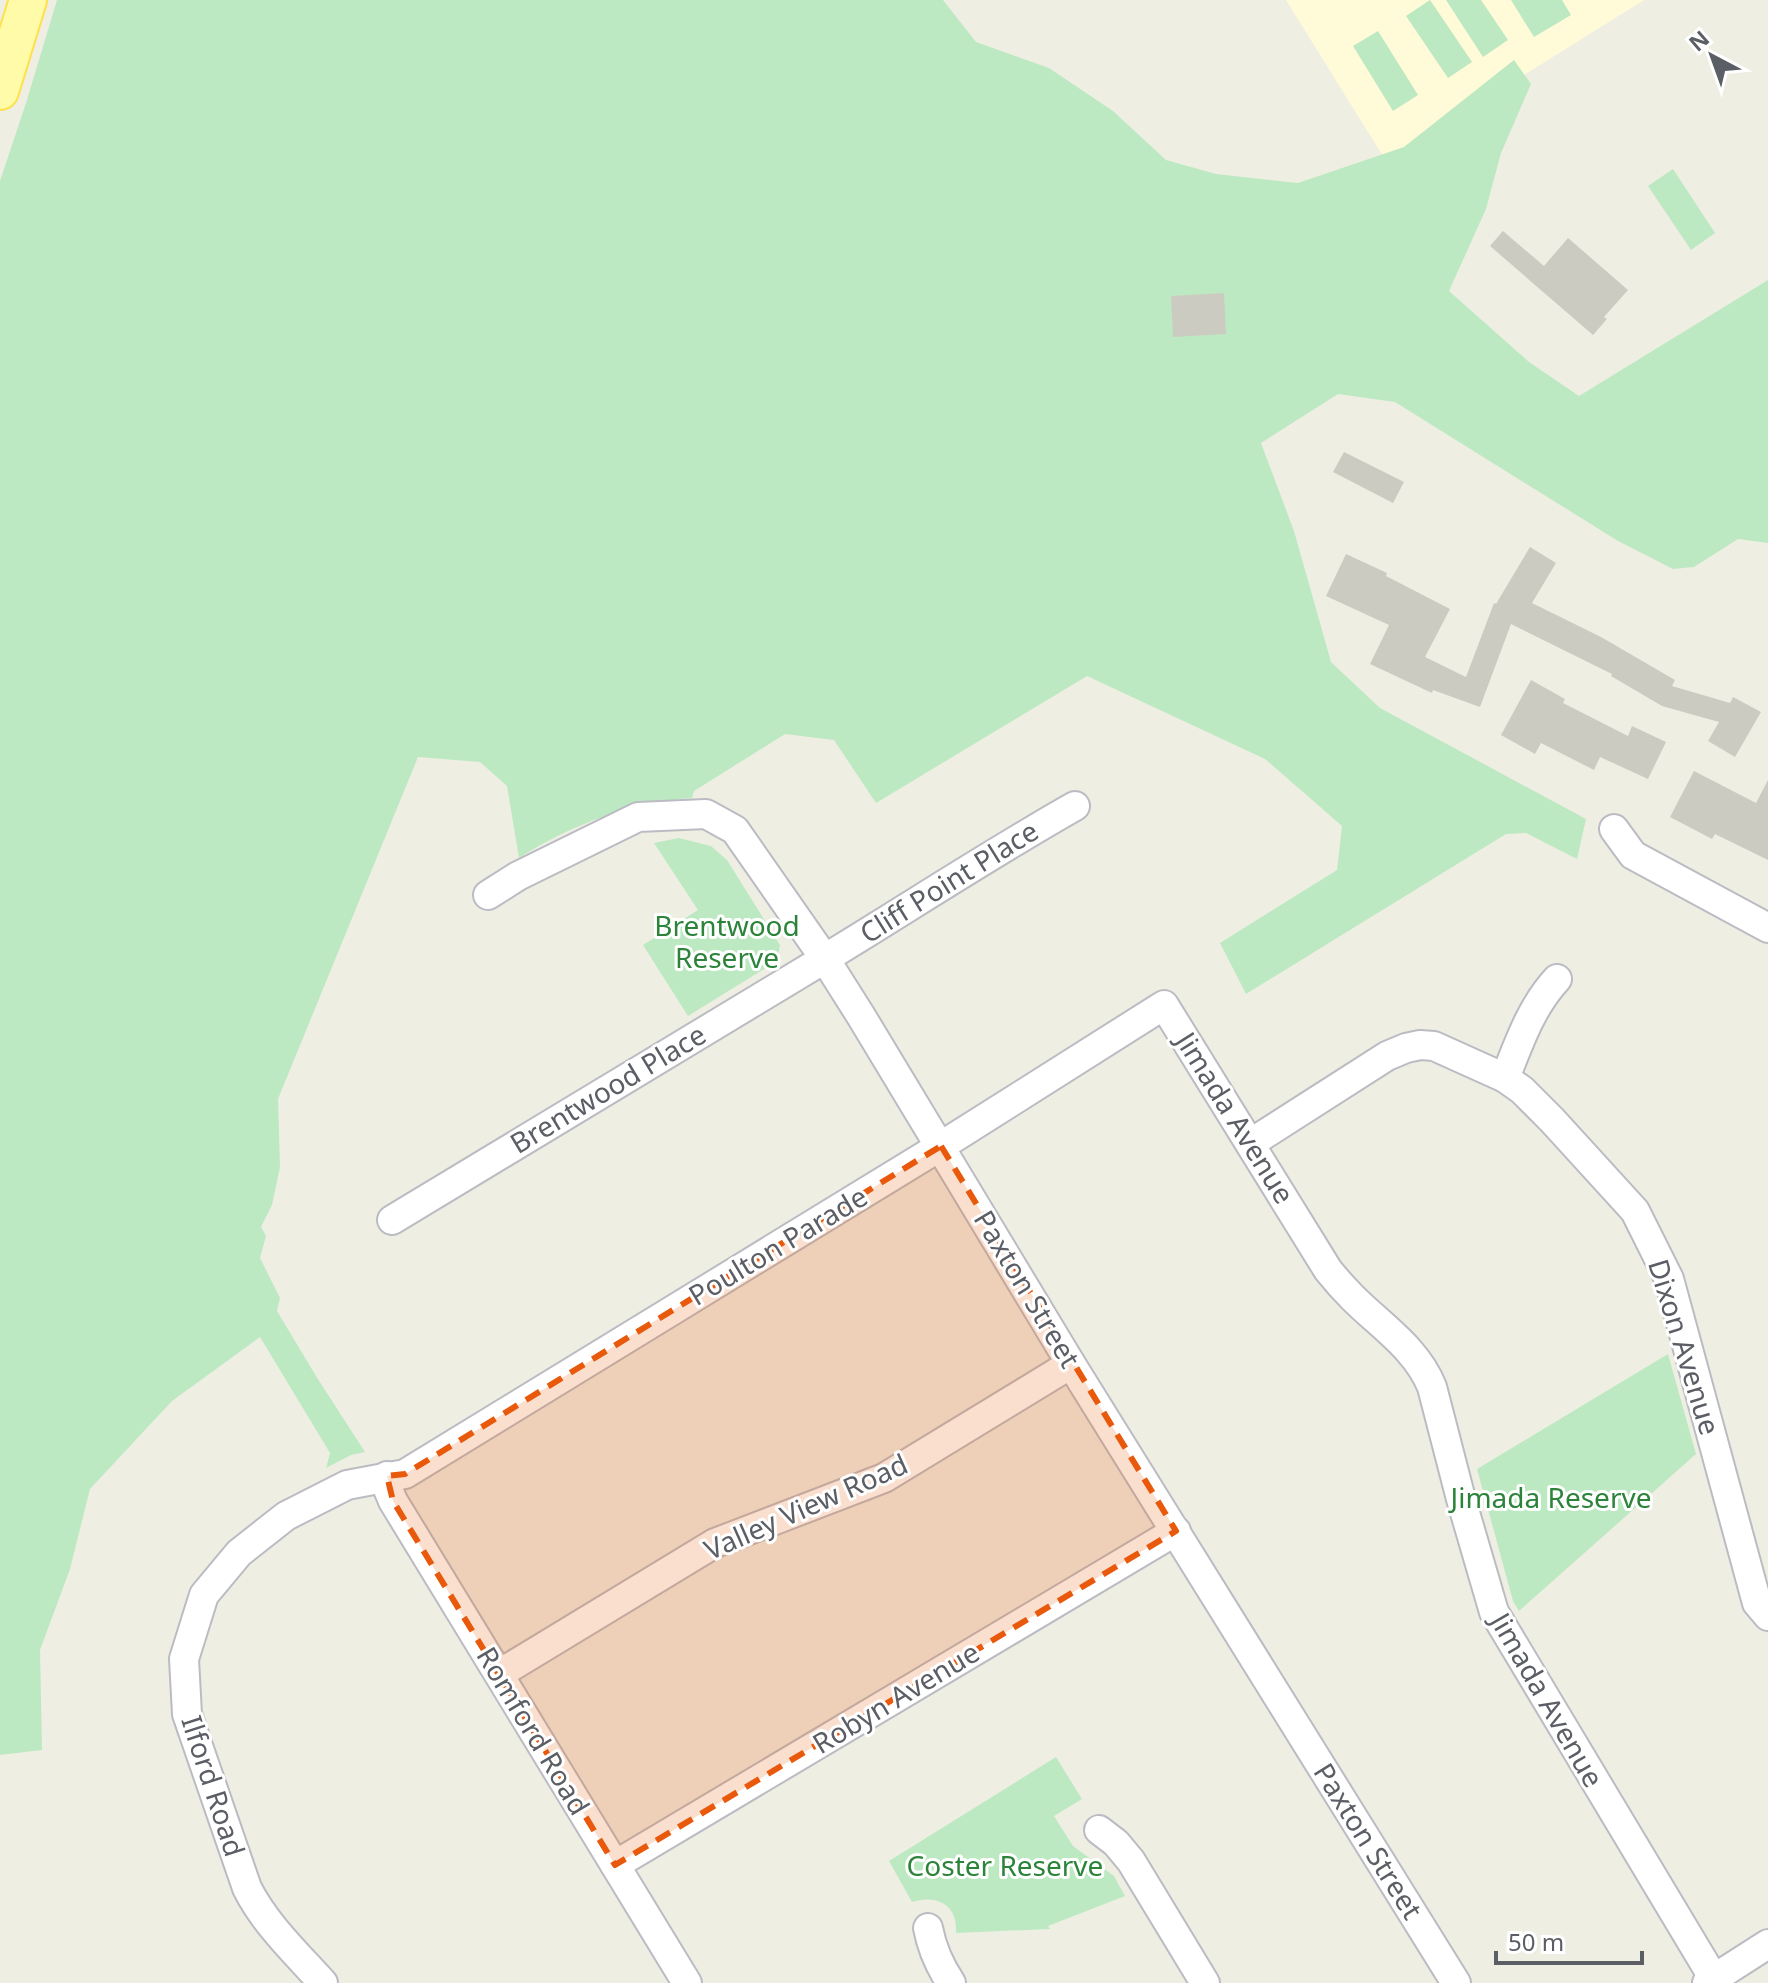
<svg xmlns="http://www.w3.org/2000/svg" width="1768" height="1983" viewBox="0 0 1768 1983" font-family="'Noto Sans',sans-serif">
<style>
.commercial{fill:#fffad8}
.green{fill:#bde9c2}
.building{fill:#cccbc2}
.lines{fill:none;stroke-linecap:round;stroke-linejoin:round}
.minor-casing{stroke:#bbbcc3;stroke-width:32}
.major-casing{stroke:#fee14d;stroke-width:40}
.minor{stroke:#fff;stroke-width:28}
.major{stroke:#fffba8;stroke-width:36}
.marked{fill:#e8590c;fill-opacity:0.2;stroke:#e8590c;stroke-width:6;stroke-dasharray:16 10;stroke-linejoin:round}
.labels{text-anchor:middle;stroke-width:6;stroke-linejoin:round;paint-order:stroke}
.street-label{font-size:28px;fill:#5b5e65;stroke:#fff}
.park-label{font-size:28px;fill:#2c833a;stroke:#fff}
</style>
<rect width="100%" height="100%" fill="#efeee3"/>
<polygon class="commercial" points="1286,0 1644,0 1386,161"/>
<g class="green">
<path d="M57,0H943L976,42L1049,68L1113,111L1166,160L1216,174L1298,183L1404,147L1514,60L1531,84L1501,153L1486,209L1449,291L1529,362L1579,396L1768,280V543L1738,539L1694,567L1673,569L1618,541L1395,402L1338,394L1261,443L1294,531L1331,662L1380,708L1586,819L1577,859L1526,833L1506,834L1246,994L1220,943L1337,870L1342,826L1265,759L1087,676L876,803L834,740L785,734L694,791L692,798C630,803 572,824 519,858L507,786L480,762L418,757L278,1099L280,1167L272,1205L261,1227L266,1236L260,1258L280,1298L277,1311L316,1376L365,1452L351,1455L326,1468L330,1453L260,1337L172,1401L90,1489L70,1569L40,1650L42,1750L0,1755V181L26,103Z"/>
<polygon points="1430,0 1472,62 1448,78 1406,16"/>
<polygon points="1446,0 1481,0 1508,40 1483,57"/>
<polygon points="1511,0 1562,0 1571,15 1534,37"/>
<polygon points="1378,31 1418,95 1393,111 1353,46"/>
<polygon points="1673,169 1715,233 1691,250 1648,186"/>
<polygon points="679,838 711,846 727,860 780,945 777,961 688,1016 643,945 698,910 654,843"/>
<polygon points="1668,1354 1696,1454 1519,1611 1513,1601 1477,1469"/>
<path d="M1056,1757L1082,1799L1054,1816L1073,1846L1114,1876L1125,1896L1048,1926L1050,1929L956,1933C958,1905 937,1894 912,1902L889,1861Z"/>
</g>
<g class="building">
<polygon points="1503,231 1544,266 1568,238 1628,290 1604,317 1607,319 1593,335 1490,246"/>
<polygon points="1224,293 1226,334 1173,337 1171,296"/>
<polygon points="1344,452 1404,482 1393,503 1333,472"/>
<polygon points="1530,547 1556,563 1532,603 1601,637 1675,680 1672,686 1730,703 1733,697 1761,712 1735,757 1708,741 1719,722 1662,706 1611,676 1612,674 1511,624 1480,707 1433,690 1432,693 1370,664 1389,625 1326,596 1346,554 1387,573 1386,576 1450,609 1425,657 1466,677 1494,603 1496,604"/>
<polygon points="1531,680 1565,699 1563,703 1628,736 1632,726 1666,742 1648,779 1600,757 1594,770 1541,743 1535,754 1501,735"/>
<polygon points="1694,771 1756,803 1768,780 1768,860 1715,834 1712,839 1670,817"/>
</g>
<g class="lines">
<g class="minor-casing">
<g id="minor">
<polyline points="1614,829 1633,855 1768,928"/>
<polyline points="488,895 518,876 638,817 706,814 735,830 825,959 861,1016 1071,1364 1456,1983"/>
<path d="M1505,1078C1519,1043 1531,1007 1557,979"/>
<polyline points="1251,1143 1387,1056 1406,1048 1420,1045 1434,1046 1505,1078 1522,1090 1552,1120 1635,1211 1669,1279 1757,1603 1768,1616"/>
<path d="M392,1220C531,1135 671,1051 811,967C899,914 985,857 1075,806"/>
<polyline points="387,1476 388,1489 393,1501 687,1983"/>
<polyline points="499,1674 715,1543 884,1478 1071,1364"/>
<polyline points="1099,1830 1116,1843 1131,1861 1205,1983"/>
<polyline points="615,1865 1176,1531"/>
<path d="M928,1928C932,1949 939,1965 951,1983"/>
<path d="M323,1983C296,1953 265,1924 247,1888L187,1714L184,1659L204,1595L239,1553L286,1516L347,1485L405,1474L941,1146L1164,1005L1328,1270C1336,1280 1344,1289 1353,1298C1382,1327 1416,1348 1432,1387L1461,1499L1494,1612L1714,1979"/>
<polyline points="1707,1983 1768,1944"/>
</g>
</g>
<g class="major-casing">
<polyline id="major" points="0,91 28,0"/>
</g>
<use href="#minor" class="minor"/>
<use href="#major" class="major"/>
</g>
<path class="marked" d="M941,1146L1176,1531L615,1865L393,1501L387,1476L405,1474Z"/>
<g class="labels">
<g class="street-label">
<text transform="translate(949 882) rotate(-32)" y="10">Cliff Point Place</text>
<text transform="translate(608 1089) rotate(-31)" y="10">Brentwood Place</text>
<text transform="translate(1235 1118) rotate(58)" y="10">Jimada Avenue</text>
<text transform="translate(778 1246) rotate(-31)" y="10">Poulton Parade</text>
<text transform="translate(1027 1289) rotate(59)" y="10">Paxton Street</text>
<text transform="translate(1684 1347) rotate(73)" y="10">Dixon Avenue</text>
<text transform="translate(806 1507) rotate(-24)" y="10">Valley View Road</text>
<text transform="translate(896 1698) rotate(-31)" y="10">Robyn Avenue</text>
<text transform="translate(1547 1700) rotate(60)" y="10">Jimada Avenue</text>
<text transform="translate(533 1731) rotate(59)" y="10">Romford Road</text>
<text transform="translate(213 1786) rotate(72)" y="10">Ilford Road</text>
<text transform="translate(1368 1841) rotate(58)" y="10">Paxton Street</text>
</g>
<g class="park-label">
<text x="727" y="936">Brentwood<tspan x="727" dy="32">Reserve</tspan></text>
<text x="1551" y="1508">Jimada Reserve</text>
<text x="1005" y="1876">Coster Reserve</text>
</g>
</g>
<g transform="translate(1712 56) rotate(319)" stroke="#ffffff" stroke-width="6" paint-order="stroke">
<path d="M0-6L14 30L0 20L-14 30Z" fill="#5b5e65"/>
<text y="-12" font-size="22" font-weight="bold" text-anchor="middle" fill="#5b5e65">N</text>
</g>
<path d="M1496 1951v12h146v-12" fill="none" stroke="#5b5e65" stroke-width="4"/>
<text x="1508" y="1951" font-size="24" fill="#5b5e65" stroke="#ffffff" stroke-width="6" paint-order="stroke">50 m</text>
</svg>
